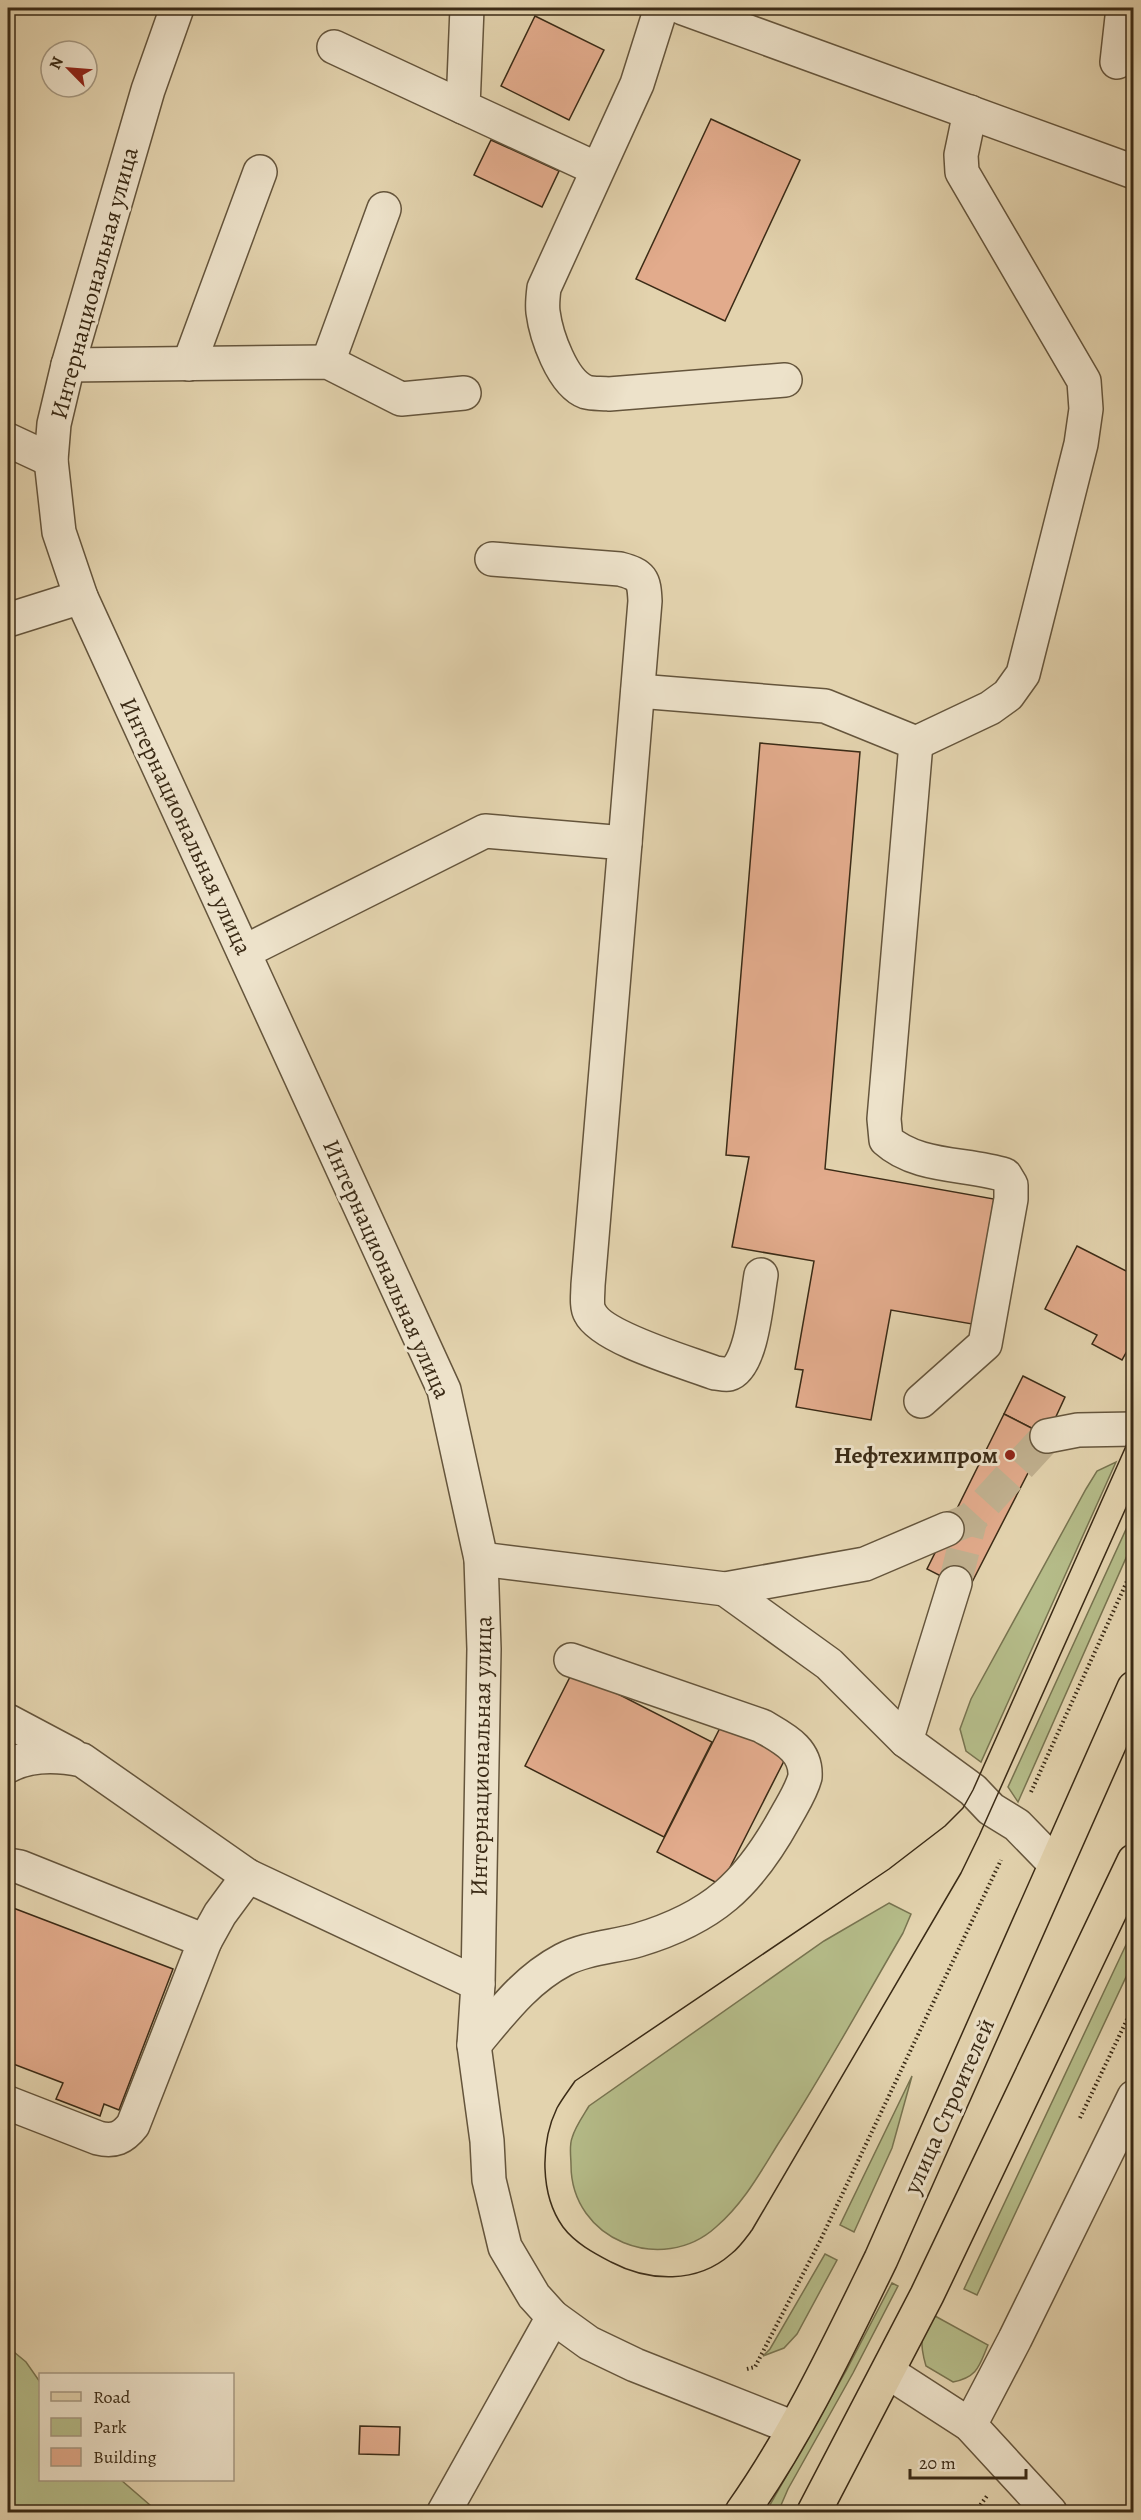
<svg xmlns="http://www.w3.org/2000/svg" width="1141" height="2520" viewBox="0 0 1141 2520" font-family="Alegreya,serif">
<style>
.green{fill:#b5bc89;stroke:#787450;stroke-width:1.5}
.building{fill:#e2ab8c;stroke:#3b2b16;stroke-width:1.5}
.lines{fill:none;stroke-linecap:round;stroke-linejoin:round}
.minor-tunnel{stroke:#c1b190;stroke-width:33;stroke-dasharray:33 16;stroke-linecap:butt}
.minor-casing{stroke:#65553c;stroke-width:36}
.major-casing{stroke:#3b2b16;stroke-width:36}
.path{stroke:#3b2b16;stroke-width:4;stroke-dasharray:1.5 3;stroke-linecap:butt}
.minor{stroke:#ede2ca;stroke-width:33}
.major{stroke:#e3d3ae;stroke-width:33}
.tram{stroke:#3b2b16;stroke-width:1.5}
.poi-dot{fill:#8f2418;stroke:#ede2ca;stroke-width:2}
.labels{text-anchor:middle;stroke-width:6;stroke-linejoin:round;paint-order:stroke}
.street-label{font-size:24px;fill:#3b2b16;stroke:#ede2ca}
.poi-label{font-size:24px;font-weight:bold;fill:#3b2b16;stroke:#ede2ca;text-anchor:end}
</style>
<rect width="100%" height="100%" fill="#e3d3ae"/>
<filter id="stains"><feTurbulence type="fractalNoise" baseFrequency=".00333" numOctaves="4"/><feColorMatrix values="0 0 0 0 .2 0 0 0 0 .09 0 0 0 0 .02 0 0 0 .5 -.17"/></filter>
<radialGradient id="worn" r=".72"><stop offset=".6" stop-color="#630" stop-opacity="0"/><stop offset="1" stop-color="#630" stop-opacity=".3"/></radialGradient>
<g class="green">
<polygon points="1116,1462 981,1762 966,1751 960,1729 971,1699 1086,1489 1097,1471"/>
<polygon points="1133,1514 1133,1542 1018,1802 1008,1787"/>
<path d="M889,1903L911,1914L903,1933C862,2003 823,2075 778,2144C760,2173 743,2204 716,2227C662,2276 571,2240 571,2165C571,2157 569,2146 572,2138C575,2127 583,2116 589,2106L824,1941Z"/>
<polygon points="1133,1930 1133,1962 977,2295 964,2289"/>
<polygon points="912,2076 892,2148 854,2232 840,2225"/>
<polygon points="825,2254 837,2260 797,2334 784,2348 763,2356 770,2349"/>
<polygon points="892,2283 898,2286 853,2373 788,2489 778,2512 766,2512 846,2371"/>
<path d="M935,2316L988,2345C979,2366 978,2377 953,2382L926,2366C919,2342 920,2336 935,2316Z"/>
<polygon points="8,2347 26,2362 40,2382 40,2480 121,2480 158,2512 8,2512"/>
</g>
<g class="building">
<polygon points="535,16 604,50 569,120 501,86"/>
<polygon points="711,119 800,160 725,321 636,279"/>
<polygon points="491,140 559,171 542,207 474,175"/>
<polygon points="760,743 860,752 825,1169 994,1199 972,1324 891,1310 871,1420 796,1407 803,1370 795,1369 814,1261 732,1247 749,1157 726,1155"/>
<polygon points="1077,1246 1134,1275 1134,1338 1122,1360 1092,1344 1097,1335 1045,1309"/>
<polygon points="1023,1376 1065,1397 1047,1436 1004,1414"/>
<polygon points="1004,1414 1047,1436 968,1590 927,1569"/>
<polygon points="573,1671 712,1742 664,1837 525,1766"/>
<polygon points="722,1724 786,1757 721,1885 657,1852"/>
<polygon points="8,1906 173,1969 119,2110 104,2104 100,2116 56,2099 63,2083 8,2062"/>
<polygon points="360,2426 400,2427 399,2455 359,2454"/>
</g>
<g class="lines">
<g class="minor-tunnel">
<polyline points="947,1529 971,1519 1047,1436"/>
<polyline points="955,1583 971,1519"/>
</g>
<g class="minor-casing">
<g id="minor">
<polyline points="177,8 148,90 68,365 54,424 51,460 59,532 81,597 444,1390 481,1559 484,1649 478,1984 474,2045 487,2141 489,2180 505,2247 534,2296 553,2317 589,2343 635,2365 794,2428"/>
<polyline points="467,8 463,107 597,169"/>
<path d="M661,8L637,84L544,288C543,296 542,304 543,312C546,335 562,383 586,392C593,394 602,393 609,394L785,380"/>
<polyline points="683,8 1134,172"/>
<polyline points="334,47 463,107"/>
<polyline points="1117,62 1123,8"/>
<polyline points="328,362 384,209"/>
<polyline points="189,364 260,172"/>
<polyline points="68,365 328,362 401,399 464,393"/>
<polyline points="8,440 51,460"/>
<path d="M492,559L620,569C642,575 644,579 645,601L625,843"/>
<polyline points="8,620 81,597"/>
<path d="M638,691L825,706L916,743L884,1119L886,1140C917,1168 966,1163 1005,1175L1011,1185V1199L985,1344L921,1401"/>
<polyline points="916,743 990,708 1008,695 1023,674 1081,444 1086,409 1084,381 962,172 961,155 970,112"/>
<path d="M244,952L485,831L625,843L588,1285C588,1293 586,1306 590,1313C602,1338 686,1362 715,1373C718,1373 725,1375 729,1374C752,1368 757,1297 761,1275"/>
<polyline points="1047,1436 1078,1430 1134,1429"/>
<polyline points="481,1559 725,1589 865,1564 947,1529"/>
<polyline points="725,1589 829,1664 906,1741 973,1790 991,1809 1017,1825 1055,1864"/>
<polyline points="8,1721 72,1755"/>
<polyline points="906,1741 955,1583"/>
<path d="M8,1766C31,1754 57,1755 82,1760L248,1876L478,1984"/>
<polyline points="8,1865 20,1867 205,1941"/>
<path d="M474,2045C501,2013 525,1980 563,1960C586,1948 613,1947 638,1940C712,1918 748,1885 785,1818C792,1805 801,1792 805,1777C807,1749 782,1738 762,1726L571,1660"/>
<path d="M8,2103L98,2138C114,2142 123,2138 133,2125L205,1941L220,1914L248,1876"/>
<polyline points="888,2372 970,2425 1050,2512"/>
<polyline points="970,2425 1015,2339 1134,2097"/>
<polyline points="444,2512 553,2317"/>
</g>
</g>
<g class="major-casing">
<g id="major">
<path d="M742,2512C797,2434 839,2345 881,2259L1134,1688"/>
<polyline points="814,2512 927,2295 1134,1861"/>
</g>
</g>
<g class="path">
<polyline points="1031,1792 1134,1566"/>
<polyline points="1080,2118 1134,2005"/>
<polyline points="747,2369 755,2367 820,2241 1001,1860"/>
<polyline points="975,2512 987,2496"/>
</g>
<use href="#minor" class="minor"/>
<use href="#major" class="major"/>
<path class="tram" d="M1134,1428L973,1790L963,1808L945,1826L889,1869L575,2081C569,2090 562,2099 557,2108C540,2143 540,2195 563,2227C575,2243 594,2253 611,2262C649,2282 697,2284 731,2254C739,2248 746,2238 752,2230L961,1873L979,1836L1134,1490"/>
</g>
<circle class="poi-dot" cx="1010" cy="1455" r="6"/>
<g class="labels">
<g class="street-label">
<text transform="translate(94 283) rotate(-75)" y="8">Интернациональная улица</text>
<text transform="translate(186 826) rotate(65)" y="8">Интернациональная улица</text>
<text transform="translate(387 1269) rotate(66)" y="8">Интернациональная улица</text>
<text transform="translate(481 1756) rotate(-89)" y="8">Интернациональная улица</text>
<text transform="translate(949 2106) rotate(-66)" y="8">улица Строителей</text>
</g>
<g class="poi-label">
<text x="998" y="1463">Нефтехимпром</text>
</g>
</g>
<rect width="1141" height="2520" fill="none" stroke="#e3d3ae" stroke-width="30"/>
<rect x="9" y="9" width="1123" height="2502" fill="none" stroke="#3b2b16" stroke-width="3"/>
<rect x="15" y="15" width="1111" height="2490" fill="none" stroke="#3b2b16" stroke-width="1.5"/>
<rect x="39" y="2373" width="195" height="108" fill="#ede2ca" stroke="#a69982" stroke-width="1.5"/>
<rect x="51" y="2392" width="30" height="9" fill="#e3d3ae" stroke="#a69982" stroke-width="1.5"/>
<text x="93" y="2403" font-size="18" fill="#3b2b16">Road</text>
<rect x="51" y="2418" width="30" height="18" fill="#b5bc89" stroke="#a69982" stroke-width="1.5"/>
<text x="93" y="2433" font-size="18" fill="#3b2b16">Park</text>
<rect x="51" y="2448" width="30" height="18" fill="#e2ab8c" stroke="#a69982" stroke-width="1.5"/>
<text x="93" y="2463" font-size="18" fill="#3b2b16">Building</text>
<g transform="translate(69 69) rotate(295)"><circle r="28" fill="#ede2ca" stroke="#a69982" stroke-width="1.5"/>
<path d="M0-4.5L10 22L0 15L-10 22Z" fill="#8f2418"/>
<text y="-9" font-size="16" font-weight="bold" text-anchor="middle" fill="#3b2b16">N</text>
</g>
<path d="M910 2469v9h116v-9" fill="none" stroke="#3b2b16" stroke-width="3"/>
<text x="919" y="2469" font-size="18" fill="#3b2b16" stroke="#ede2ca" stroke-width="4.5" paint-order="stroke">20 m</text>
<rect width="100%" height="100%" filter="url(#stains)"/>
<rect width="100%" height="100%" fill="url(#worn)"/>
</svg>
